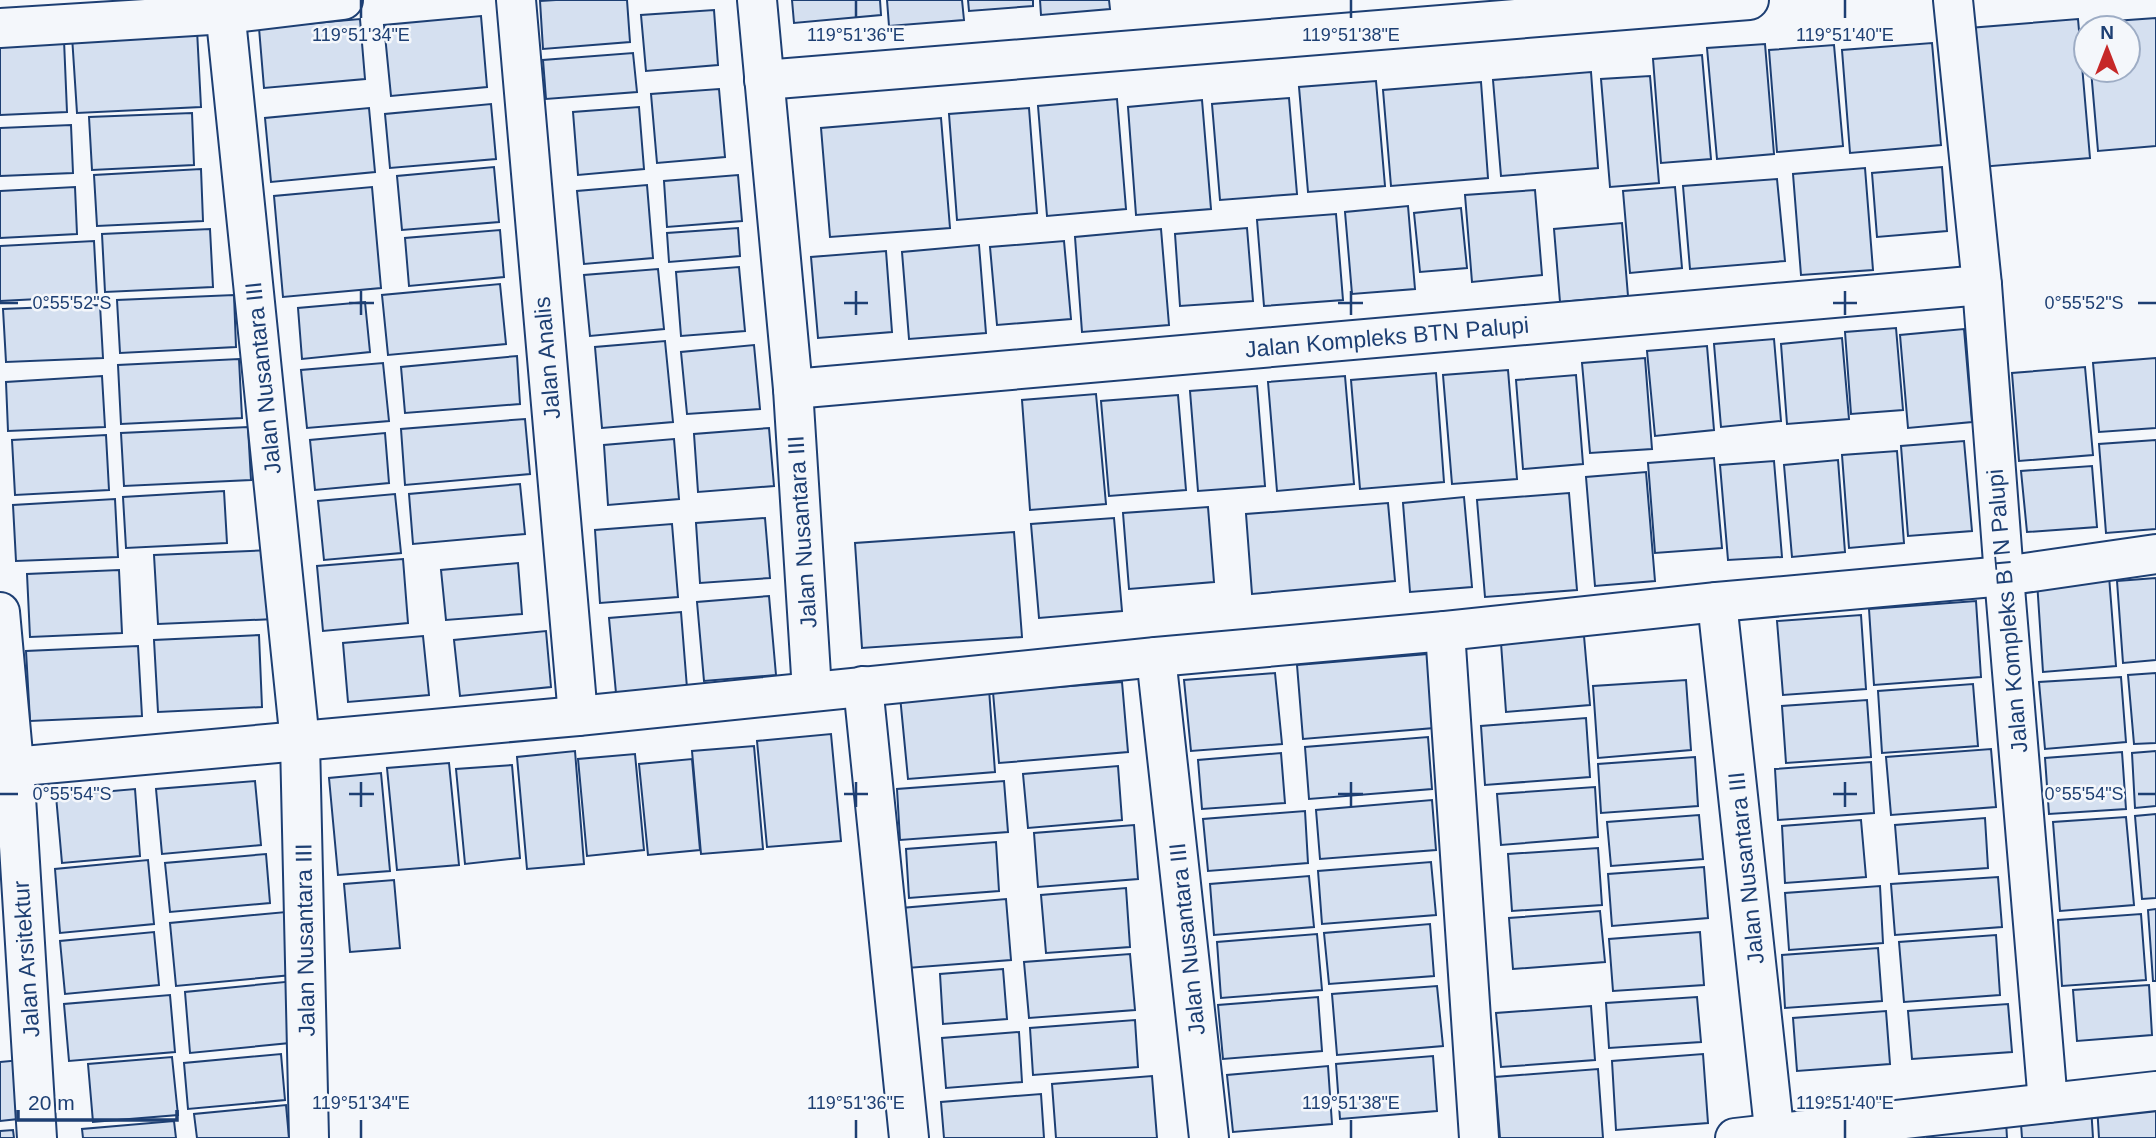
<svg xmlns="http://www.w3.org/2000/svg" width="2156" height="1138" viewBox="0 0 2156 1138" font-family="Helvetica,sans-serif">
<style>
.building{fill:#d5e0f0;stroke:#1d3f73;stroke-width:2}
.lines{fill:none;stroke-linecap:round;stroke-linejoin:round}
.minor-casing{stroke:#1d3f73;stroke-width:42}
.minor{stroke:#f4f7fb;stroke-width:38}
.ticks{fill:none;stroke:#1d3f73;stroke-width:2.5}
.labels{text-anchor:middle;stroke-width:5;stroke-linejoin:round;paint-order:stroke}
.street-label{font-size:23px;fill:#1d3f73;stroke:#f4f7fb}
.ticks-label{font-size:18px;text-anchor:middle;fill:#1d3f73;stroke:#f4f7fb;stroke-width:5;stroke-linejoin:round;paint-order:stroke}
</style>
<rect width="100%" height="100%" fill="#f4f7fb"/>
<g class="building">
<polygon points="556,0 627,0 630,42 543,49 540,1"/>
<polygon points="792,0 880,0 881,15 794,23"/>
<polygon points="887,0 962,0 964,20 889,26"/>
<polygon points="968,0 1033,0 1033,6 969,11"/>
<polygon points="1040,0 1109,0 1110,9 1041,15"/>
<polygon points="714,10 718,65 646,71 641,15"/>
<polygon points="481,16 487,87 391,96 384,25"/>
<polygon points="2156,18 2156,146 2098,151 2091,70 2128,70 2128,28 2088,28 2087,23"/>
<polygon points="360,19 365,79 264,88 259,28"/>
<polygon points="2078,19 2090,158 1980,167 1969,28"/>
<polygon points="197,30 201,107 77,113 72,36"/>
<polygon points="64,40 67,112 0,115 0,43"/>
<polygon points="1932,43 1941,145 1850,153 1842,50"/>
<polygon points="1765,44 1774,154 1717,159 1707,48"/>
<polygon points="1834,45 1843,146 1777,152 1769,50"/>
<polygon points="633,53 637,92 546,99 543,60"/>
<polygon points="1702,55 1711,159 1661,163 1653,59"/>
<polygon points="1591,72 1598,168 1501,176 1493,80"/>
<polygon points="1650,76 1659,183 1610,187 1601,79"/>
<polygon points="1376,81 1385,186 1308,192 1299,87"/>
<polygon points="1481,82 1488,178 1391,186 1383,90"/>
<polygon points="719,89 725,157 657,163 651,94"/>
<polygon points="1289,98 1297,194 1220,200 1212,104"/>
<polygon points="1117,99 1126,209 1047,216 1038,106"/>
<polygon points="1202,100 1211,209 1136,215 1128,107"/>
<polygon points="491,104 496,159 390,168 385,114"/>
<polygon points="639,107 644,169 578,175 573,112"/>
<polygon points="369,108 375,172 271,182 265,118"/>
<polygon points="1029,108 1037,213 957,220 949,114"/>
<polygon points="192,113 194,165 92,170 89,117"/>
<polygon points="941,118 950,228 830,237 821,128"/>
<polygon points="71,125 73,173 0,176 0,128"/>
<polygon points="494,167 499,222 402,230 397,176"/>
<polygon points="1942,167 1947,231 1877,237 1872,173"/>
<polygon points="1865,168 1873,270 1801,275 1793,174"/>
<polygon points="201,169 203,221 97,226 94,175"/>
<polygon points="738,175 742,221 667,227 664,181"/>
<polygon points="1777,179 1785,261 1690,269 1683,186"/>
<polygon points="647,185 653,258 584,264 577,191"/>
<polygon points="75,187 77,234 0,238 0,191"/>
<polygon points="372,187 381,288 283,297 274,196"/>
<polygon points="1675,187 1682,268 1630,273 1623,191"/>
<polygon points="1535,190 1542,275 1472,282 1465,195"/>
<polygon points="1408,206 1415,289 1352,294 1345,212"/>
<polygon points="1461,208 1467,268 1420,272 1414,213"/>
<polygon points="1336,214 1343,300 1264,306 1257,220"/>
<polygon points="1622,223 1628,296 1560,302 1554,229"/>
<polygon points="738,228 740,256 669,262 667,233"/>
<polygon points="1247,228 1253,301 1180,306 1175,234"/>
<polygon points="210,229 213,287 105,292 102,234"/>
<polygon points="1161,229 1169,325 1082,332 1075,237"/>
<polygon points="500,230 504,277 409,286 405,238"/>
<polygon points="94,241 97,296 0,301 0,246"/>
<polygon points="1064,241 1071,319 997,325 990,247"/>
<polygon points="979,245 986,333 909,339 902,252"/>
<polygon points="886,251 892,332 818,338 811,257"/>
<polygon points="739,267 745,331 681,336 676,272"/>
<polygon points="658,269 664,329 590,336 584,275"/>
<polygon points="500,284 506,344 388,355 382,295"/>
<polygon points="234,295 236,347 120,353 117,300"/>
<polygon points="365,302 370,352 302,359 298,308"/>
<polygon points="100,305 103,358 6,362 3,309"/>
<polygon points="1896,328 1903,410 1851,414 1845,332"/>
<polygon points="1964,329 1972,422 1908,428 1900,335"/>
<polygon points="1842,338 1849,419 1787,424 1781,344"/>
<polygon points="1774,339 1781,421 1721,427 1714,344"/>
<polygon points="665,341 673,422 602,428 595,347"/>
<polygon points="754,345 760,409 687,414 681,352"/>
<polygon points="1707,346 1714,430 1655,436 1647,351"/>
<polygon points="517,356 520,404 405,413 401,367"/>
<polygon points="1645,358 1652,449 1590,453 1582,363"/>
<polygon points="2156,358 2156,428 2099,432 2093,363"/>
<polygon points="239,359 242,418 121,424 118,365"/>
<polygon points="383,363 389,421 307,428 301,370"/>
<polygon points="2085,367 2093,455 2019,461 2012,373"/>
<polygon points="1508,370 1517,479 1452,484 1443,375"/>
<polygon points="1436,373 1444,482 1360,489 1351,380"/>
<polygon points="1576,375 1583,464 1523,469 1516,380"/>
<polygon points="102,376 105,427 8,431 6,382"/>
<polygon points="1345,376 1354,484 1277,491 1268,382"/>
<polygon points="1257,386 1265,486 1198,491 1190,391"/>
<polygon points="1096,394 1106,504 1030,510 1022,400"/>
<polygon points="1178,395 1186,490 1109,496 1101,401"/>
<polygon points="525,419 530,474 405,485 401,429"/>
<polygon points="248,427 251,480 124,486 121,433"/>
<polygon points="769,428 774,486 698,492 694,434"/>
<polygon points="385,433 389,483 315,490 310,440"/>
<polygon points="106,435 109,490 15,495 12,440"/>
<polygon points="674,439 679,499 608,505 604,445"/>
<polygon points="2156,440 2156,529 2106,533 2099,444"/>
<polygon points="1964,441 1972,531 1908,536 1901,446"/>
<polygon points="1897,451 1904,543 1849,548 1842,455"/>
<polygon points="1714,458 1722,548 1655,553 1648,463"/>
<polygon points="1838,460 1845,552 1792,557 1784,465"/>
<polygon points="1774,461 1782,557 1728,560 1720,465"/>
<polygon points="2092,466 2097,527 2027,532 2021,471"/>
<polygon points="1646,472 1655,581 1595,586 1586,477"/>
<polygon points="520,484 525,534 413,544 409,494"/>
<polygon points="224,491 227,543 126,548 123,497"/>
<polygon points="1569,493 1577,590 1485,597 1477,500"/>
<polygon points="395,494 401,553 324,560 318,501"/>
<polygon points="1464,497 1472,587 1410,592 1403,503"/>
<polygon points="115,499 118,557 16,561 13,505"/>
<polygon points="1388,503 1395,581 1252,594 1246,514"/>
<polygon points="1208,507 1214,582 1129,589 1123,513"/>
<polygon points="765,518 770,578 700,583 696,523"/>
<polygon points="1114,518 1122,611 1039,618 1031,524"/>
<polygon points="672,524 678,597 600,603 595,530"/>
<polygon points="1014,532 1022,637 862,648 855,543"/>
<polygon points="271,550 275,619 158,624 154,555"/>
<polygon points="403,559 408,623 323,631 317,566"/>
<polygon points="518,563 522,614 446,620 441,570"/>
<polygon points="119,570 122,633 30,637 27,574"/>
<polygon points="2109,576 2116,666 2043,672 2037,581"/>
<polygon points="2156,578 2156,660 2123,663 2117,581"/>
<polygon points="769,596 776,675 704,681 697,602"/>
<polygon points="1976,601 1981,677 1874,685 1869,609"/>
<polygon points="681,612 687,688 616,693 609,618"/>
<polygon points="1861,615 1866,689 1783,695 1777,621"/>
<polygon points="546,631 551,687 460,696 454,640"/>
<polygon points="259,635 262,707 158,712 154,640"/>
<polygon points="423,636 429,695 348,702 343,643"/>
<polygon points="1584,636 1590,705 1506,712 1501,643"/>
<polygon points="138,646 142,716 30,721 26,651"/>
<polygon points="1428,654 1434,728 1303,739 1297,665"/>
<polygon points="1275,673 1282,744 1191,751 1184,680"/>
<polygon points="2156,673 2156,743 2134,744 2128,675"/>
<polygon points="2121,677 2126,742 2045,749 2039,682"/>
<polygon points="1686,680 1691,750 1598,758 1593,686"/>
<polygon points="1122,682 1128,752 999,763 993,692"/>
<polygon points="1973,684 1978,746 1882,753 1878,691"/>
<polygon points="989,689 995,772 908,779 900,696"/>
<polygon points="1867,700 1871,757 1786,763 1782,706"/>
<polygon points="1586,718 1590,777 1485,785 1481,726"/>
<polygon points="831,734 841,841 767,847 757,741"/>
<polygon points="1428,737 1432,789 1309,799 1305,747"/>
<polygon points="754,746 763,849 701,854 692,751"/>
<polygon points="1991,749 1996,807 1891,815 1886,757"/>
<polygon points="575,751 584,864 527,869 517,757"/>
<polygon points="2156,751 2156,806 2135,808 2132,753"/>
<polygon points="2122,752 2126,809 2049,814 2045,758"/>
<polygon points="1281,753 1285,803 1202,809 1198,760"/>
<polygon points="635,754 644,850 587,856 578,759"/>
<polygon points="1695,757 1698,806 1601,813 1598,764"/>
<polygon points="692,759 700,850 648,855 639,764"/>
<polygon points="1871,762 1874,813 1778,820 1775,769"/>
<polygon points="449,763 459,865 397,870 387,768"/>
<polygon points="512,765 520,858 465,864 456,769"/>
<polygon points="1118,766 1122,820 1028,828 1023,774"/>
<polygon points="381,773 390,871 338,875 329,778"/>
<polygon points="255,781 261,845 162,854 156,789"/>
<polygon points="1004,781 1008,832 900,840 897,789"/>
<polygon points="1595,787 1598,837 1501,845 1497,794"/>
<polygon points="135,789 140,856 62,863 56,796"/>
<polygon points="1432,800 1436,850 1320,859 1316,810"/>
<polygon points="1305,811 1308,863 1208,871 1203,819"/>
<polygon points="2156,814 2156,898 2142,899 2135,816"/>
<polygon points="1699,815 1703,859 1611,866 1607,822"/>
<polygon points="2126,817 2134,905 2060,911 2053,822"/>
<polygon points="1985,818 1988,868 1899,874 1895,825"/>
<polygon points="1861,820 1866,877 1785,883 1782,826"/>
<polygon points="1134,825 1138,879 1038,887 1034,833"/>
<polygon points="996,842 999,891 909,898 906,849"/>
<polygon points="1598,848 1602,905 1512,911 1508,854"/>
<polygon points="266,854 270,903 170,912 165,863"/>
<polygon points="148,860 154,924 60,933 55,869"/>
<polygon points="1431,862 1436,915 1322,924 1318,871"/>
<polygon points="1704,867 1708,918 1612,926 1608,874"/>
<polygon points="1309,876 1314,927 1214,935 1210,884"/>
<polygon points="1998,877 2002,927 1895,935 1891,884"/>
<polygon points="394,880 400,948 350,952 344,884"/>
<polygon points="1880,886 1883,943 1789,950 1785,893"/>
<polygon points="1126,888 1130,947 1046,953 1041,895"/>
<polygon points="1006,899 1011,960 907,968 901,908"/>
<polygon points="2156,909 2156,981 2153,981 2148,910"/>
<polygon points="1600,911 1605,962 1513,969 1509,918"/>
<polygon points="286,912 292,975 176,986 170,923"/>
<polygon points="2141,914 2146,980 2062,986 2058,920"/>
<polygon points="1430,924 1434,976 1329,984 1324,933"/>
<polygon points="154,932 159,985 65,994 60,941"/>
<polygon points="1700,932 1704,985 1613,991 1609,939"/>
<polygon points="1317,934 1322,990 1221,998 1217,942"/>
<polygon points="1996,935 2000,995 1904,1002 1899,942"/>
<polygon points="1878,948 1882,1001 1785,1008 1782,955"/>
<polygon points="1130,954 1135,1010 1029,1018 1024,962"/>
<polygon points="1003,969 1007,1019 943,1024 940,974"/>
<polygon points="295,981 300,1042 190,1053 185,992"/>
<polygon points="2149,985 2152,1035 2077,1041 2073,990"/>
<polygon points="1437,986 1443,1046 1337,1055 1332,994"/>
<polygon points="170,995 175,1052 69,1061 64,1004"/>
<polygon points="1318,997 1322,1051 1223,1059 1218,1005"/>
<polygon points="1697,997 1701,1042 1609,1048 1606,1003"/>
<polygon points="2008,1004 2012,1052 1912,1059 1908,1011"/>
<polygon points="1591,1006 1595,1060 1501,1067 1496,1013"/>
<polygon points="1886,1011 1890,1064 1797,1071 1793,1018"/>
<polygon points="1135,1020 1138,1067 1033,1075 1030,1028"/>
<polygon points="1019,1032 1022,1082 946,1088 942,1038"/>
<polygon points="281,1054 285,1100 188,1109 184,1063"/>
<polygon points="1703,1054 1708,1123 1616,1130 1612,1061"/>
<polygon points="1433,1056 1437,1111 1340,1119 1336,1064"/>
<polygon points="172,1057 178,1115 93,1122 88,1064"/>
<polygon points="21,1060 27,1118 0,1121 0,1062"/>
<polygon points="1328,1066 1332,1124 1233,1132 1227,1075"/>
<polygon points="1598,1069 1603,1138 1500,1138 1495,1077"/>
<polygon points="1152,1076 1157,1138 1056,1138 1052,1084"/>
<polygon points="1041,1094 1044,1138 944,1138 941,1102"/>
<polygon points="2156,1101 2156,1138 2099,1138 2097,1105"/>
<polygon points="286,1105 289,1138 197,1138 194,1114"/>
<polygon points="2091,1106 2093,1138 2022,1138 2020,1110"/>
<polygon points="174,1121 176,1138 83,1138 82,1129"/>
<polygon points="2006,1121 2007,1138 1927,1138 1926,1127"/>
<polygon points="13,1130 14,1138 0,1138 0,1131"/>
</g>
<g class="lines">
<g class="minor-casing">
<g id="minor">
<polyline points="224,0 300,742 309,1138"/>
<polyline points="516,0 578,716"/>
<polyline points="757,0 793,389 812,691"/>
<polyline points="1953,0 1982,285 2004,576 2048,1103"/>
<polyline points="0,28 226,14 343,0"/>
<polyline points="764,80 1749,0"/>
<polyline points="793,389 1982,285"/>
<polyline points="1717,602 1775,1138"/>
<polyline points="0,612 14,765 37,1138"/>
<polyline points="1445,631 1479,1138"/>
<polyline points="1156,657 1209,1138"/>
<polyline points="863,686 909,1138"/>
<polyline points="0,768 578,716 1156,657 1445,631 1717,602 2004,576 2156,554"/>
<polyline points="1735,1138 2156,1091"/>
</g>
</g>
<use href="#minor" class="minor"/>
</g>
<path class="ticks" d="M361,0V18M856,0V18M1351,0V18M1845,0V18M361,291V315M856,291V315M1351,291V315M1845,291V315M0,303H18M349,303H374M844,303H868M1338,303H1363M1833,303H1857M2138,303H2156M361,782V807M856,782V807M1351,782V807M1845,782V807M0,794H18M349,794H374M844,794H868M1338,794H1363M1833,794H1857M2138,794H2156M361,1120V1138M856,1120V1138M1351,1120V1138M1845,1120V1138"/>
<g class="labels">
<g class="street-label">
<text transform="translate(1387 337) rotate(-5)" y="8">Jalan Kompleks BTN Palupi</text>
<text transform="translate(547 358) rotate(-95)" y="8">Jalan Analis</text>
<text transform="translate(263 378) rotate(-96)" y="8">Jalan Nusantara III</text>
<text transform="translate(802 532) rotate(-94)" y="8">Jalan Nusantara III</text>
<text transform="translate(2007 611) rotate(-95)" y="8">Jalan Kompleks BTN Palupi</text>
<text transform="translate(1746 868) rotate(-96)" y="8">Jalan Nusantara III</text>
<text transform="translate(1187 939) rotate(-96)" y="8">Jalan Nusantara III</text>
<text transform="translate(305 940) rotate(-91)" y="8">Jalan Nusantara III</text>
<text transform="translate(26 959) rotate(-94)" y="8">Jalan Arsitektur</text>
</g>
</g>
<g class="ticks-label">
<text x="361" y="41">119°51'34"E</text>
<text x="856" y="41">119°51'36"E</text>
<text x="1351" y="41">119°51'38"E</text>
<text x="1845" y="41">119°51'40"E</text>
<text x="72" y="309">0°55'52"S</text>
<text x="2084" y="309">0°55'52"S</text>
<text x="72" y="800">0°55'54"S</text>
<text x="2084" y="800">0°55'54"S</text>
<text x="361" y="1109">119°51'34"E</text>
<text x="856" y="1109">119°51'36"E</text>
<text x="1351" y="1109">119°51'38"E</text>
<text x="1845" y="1109">119°51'40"E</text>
</g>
<g transform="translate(2107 49)"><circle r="33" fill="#f4f7fb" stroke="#9eadc5" stroke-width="2"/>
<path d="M0-5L12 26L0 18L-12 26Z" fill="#c62828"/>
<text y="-10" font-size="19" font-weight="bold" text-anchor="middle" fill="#1d3f73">N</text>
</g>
<path d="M18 1110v10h159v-10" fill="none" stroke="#1d3f73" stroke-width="3.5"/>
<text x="28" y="1110" font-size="21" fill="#1d3f73" stroke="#f4f7fb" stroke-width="5" paint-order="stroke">20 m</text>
</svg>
